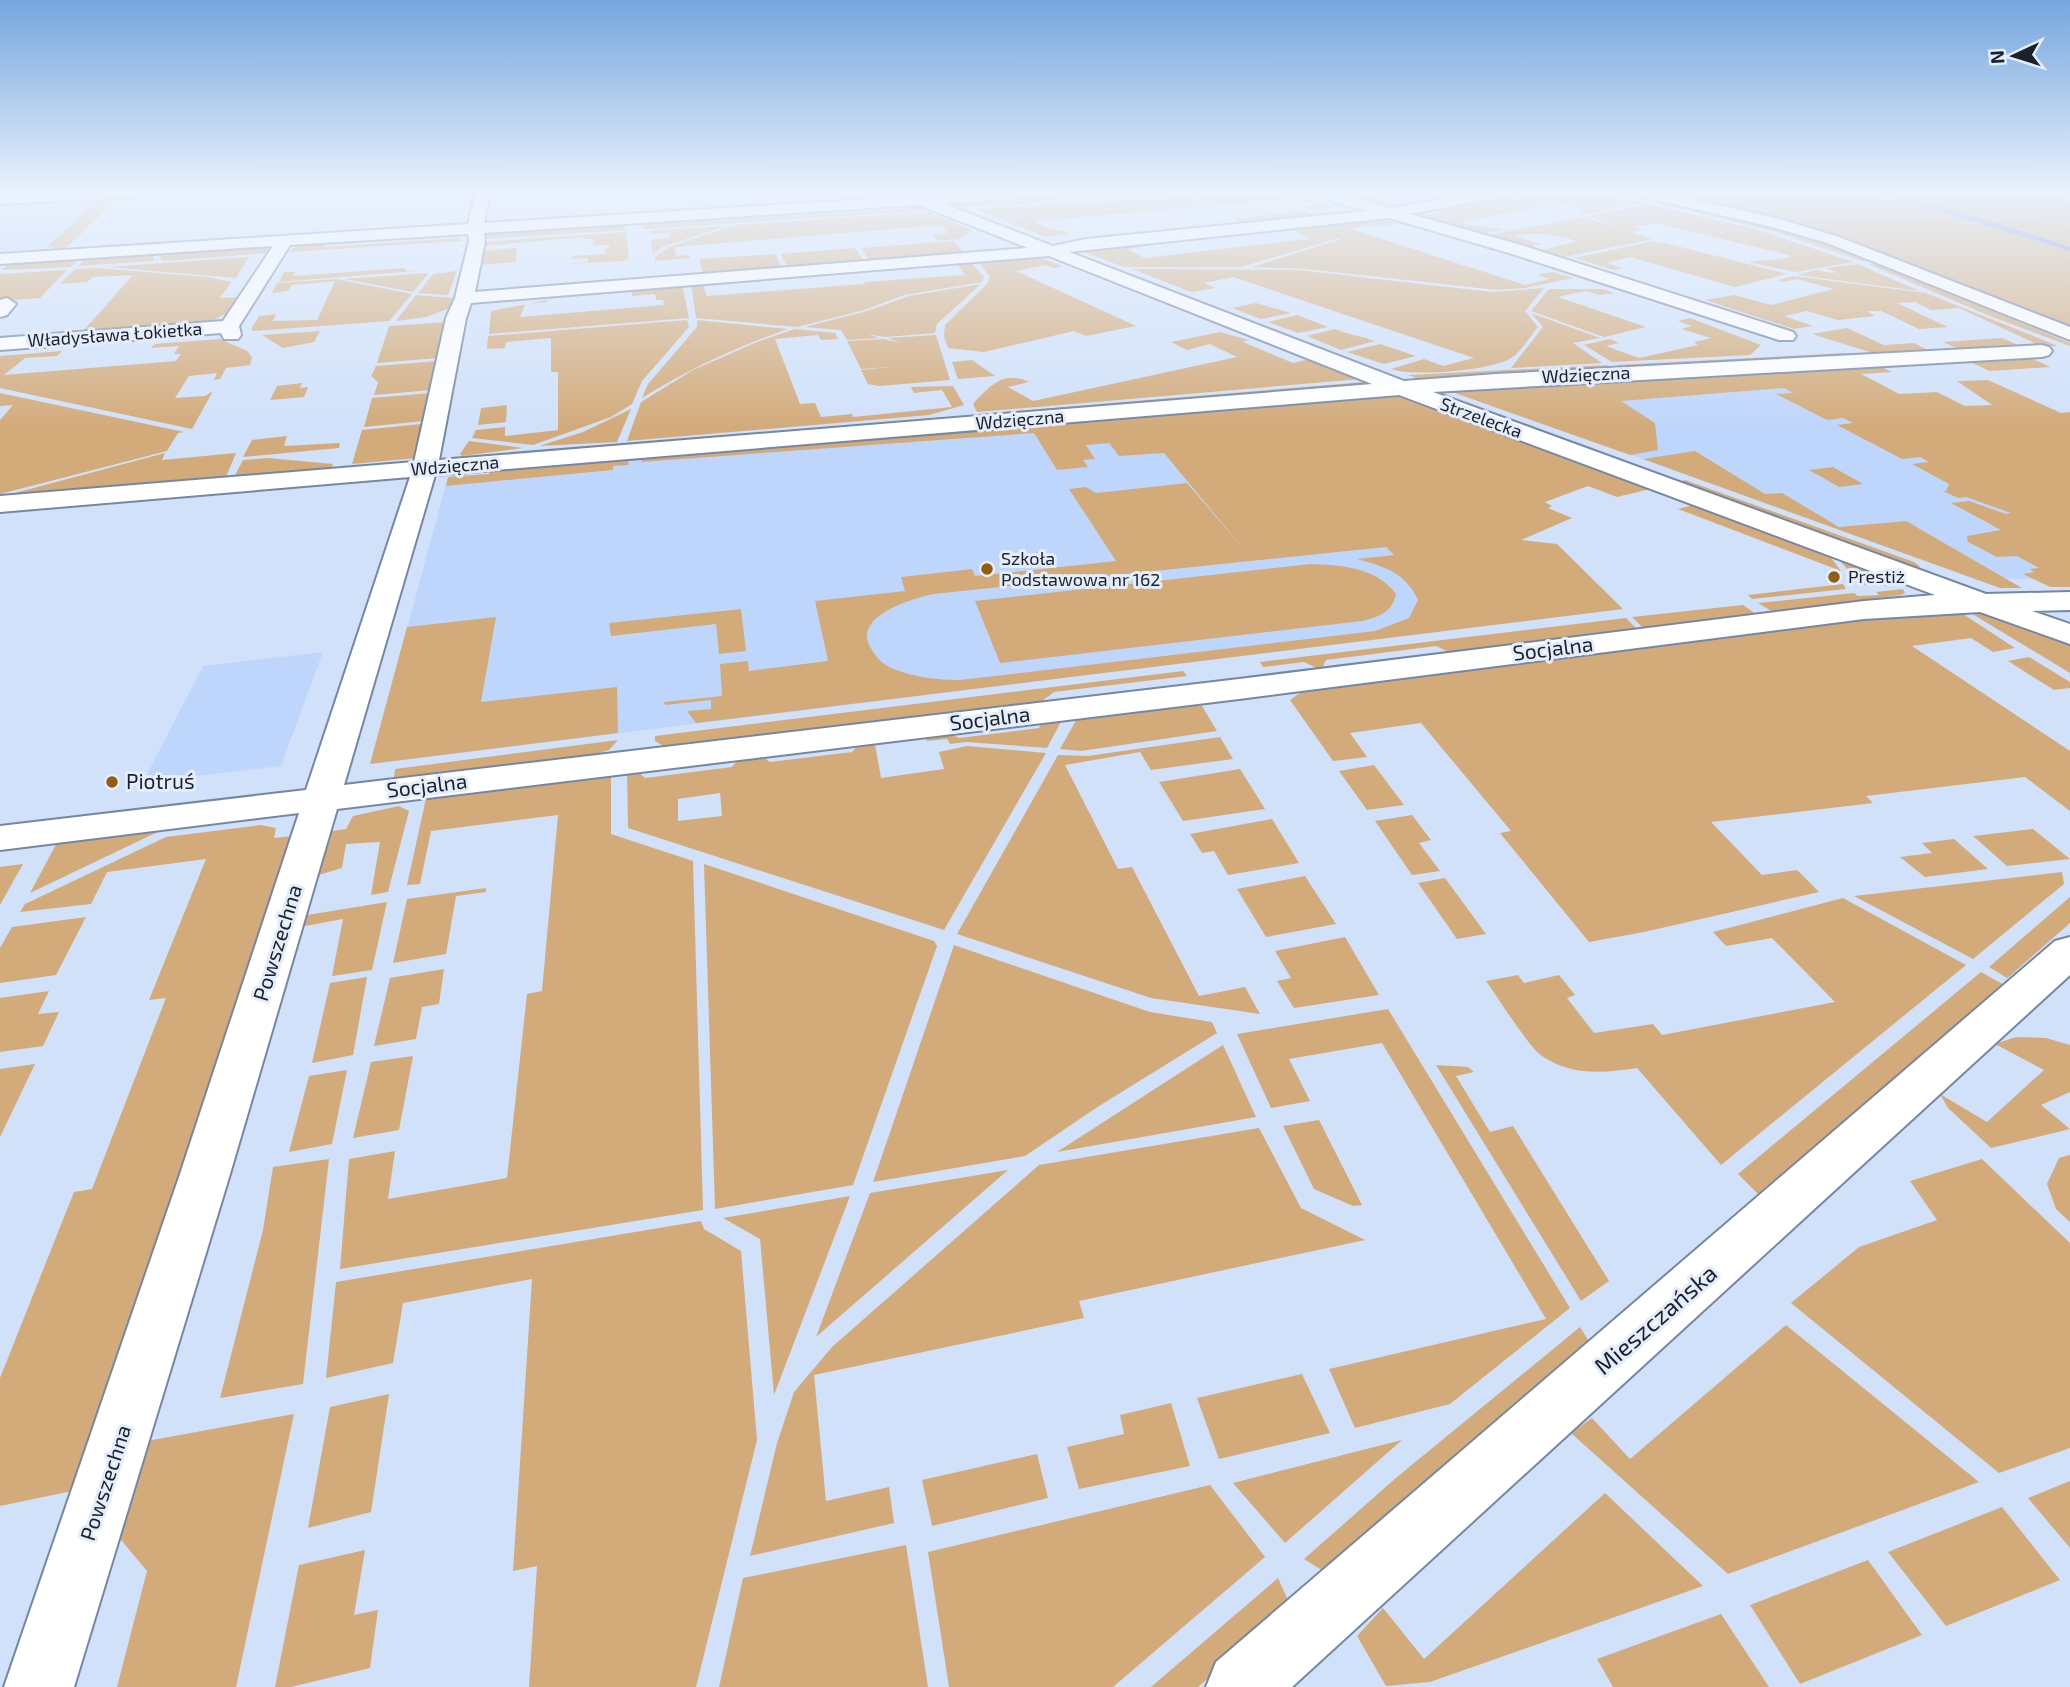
<svg xmlns="http://www.w3.org/2000/svg" width="2070" height="1687" viewBox="0 0 2070 1687" font-family="'Exo 2',sans-serif">
<style>
.built{fill:#bfd6fc}
.green{fill:#d3ab7b;fill-rule:evenodd}
.lines{fill:none;stroke-linecap:round;stroke-linejoin:round}
.stream{fill:#6a90d0;fill-rule:evenodd}
.minor-casing{stroke:#7587a4;stroke-width:4}
.minor{fill:#fff;fill-rule:evenodd}
.poi-dot{fill:#915e0f;stroke:#e5edfa;stroke-width:2.5}
.labels{text-anchor:middle;stroke-width:6;stroke-linejoin:round;paint-order:stroke}
.far-street-label{font-size:18px;fill:#1b222d;stroke:#e5edfa}
.far-poi-label{font-size:18px;fill:#1b222d;stroke:#e5edfa;text-anchor:start}
.street-label{font-size:21px;fill:#1b222d;stroke:#e5edfa}
.poi-label{font-size:21px;fill:#1b222d;stroke:#e5edfa;text-anchor:start}
.near-street-label{font-size:24px;fill:#1b222d;stroke:#e5edfa}
</style>
<rect width="100%" height="100%" fill="#d1e1fa"/>
<g class="built">
<polygon points="706,193 732,206 660,210 657,197"/>
<polygon points="101,200 52,247 0,251 0,206"/>
<polygon points="1860,373 2037,467 2070,580 1975,578 1505,410"/>
<polygon points="1358,396 1438,513 1606,611 370,764 448,477 489,474 491,469"/>
<polygon points="323,652 281,766 143,782 203,666"/>
</g>
<g class="green">
<polygon points="1175,191 1225,191 955,208 948,204 950,202 1000,198 1004,202"/>
<path d="M1261,191H1284L1330,207L1309,210L1303,207L1315,205L1299,198L1035,221C1046,230 1057,228 1069,234L1046,237L976,209Z"/>
<polygon points="1335,191 1420,191 1377,198 1399,205 1416,206 1396,208"/>
<path d="M1544,191H1589L1643,203L1586,214L1575,211L1582,209L1558,203L1461,222C1476,228 1489,226 1503,230L1483,233L1419,215L1443,213L1433,210L1413,213L1426,208L1440,209Z"/>
<polygon points="1651,191 2070,191 2070,328 1841,237 1776,218"/>
<path d="M1649,197C1723,214 1798,230 1869,260L1862,261L1776,232L1640,199Z"/>
<polygon points="106,198 115,201 65,249 47,247 93,205 85,202 88,199"/>
<path d="M1649,204L1755,229L1853,262L1796,272L1748,262C1763,259 1777,262 1792,256L1657,223L1635,227L1641,230L1630,232L1588,216Z"/>
<polygon points="917,205 936,210 644,229 643,225 651,222 683,219 684,222 886,210 884,206"/>
<polygon points="1307,211 1319,217 1246,225 1232,219"/>
<polygon points="929,212 972,230 961,239 937,241 932,235 948,233 941,225 674,247 676,256 689,255 690,258 655,261 655,257 670,247 734,225"/>
<path d="M1584,217L1653,239L1564,257L1542,250L1578,241C1555,235 1537,231 1514,236L1541,244L1530,247L1488,235Z"/>
<path d="M1376,218L1398,224C1382,227 1367,224 1351,229L1525,285L1550,279L1537,275L1552,272L1573,278L1525,288L1497,290L1307,269L1252,267L1341,239L1339,238L1241,267H1124L1076,249L1133,241L1142,247L1128,249L1144,258L1310,239L1293,230L1273,232L1263,227Z"/>
<polygon points="616,224 623,226 626,230 484,239 485,232"/>
<polygon points="725,226 662,247 653,254 651,240 670,237 669,233 650,234 650,231"/>
<polygon points="626,232 629,258 623,261 568,264 588,262 588,258 571,259 573,256 605,254 605,249 609,248 609,245 593,245 593,239 585,239 585,237 484,246 484,242"/>
<path d="M460,238L461,241L289,252C298,243 314,242 327,242L325,247Z"/>
<polygon points="954,241 966,255 870,262 861,248"/>
<polygon points="1650,242 1665,243 1787,274 1735,287 1630,257 1606,263 1623,268 1614,270 1574,258"/>
<polygon points="252,246 270,249 270,253 162,261 159,254"/>
<polygon points="517,248 516,262 480,265 484,251"/>
<polygon points="855,248 865,263 788,269 781,254"/>
<polygon points="776,254 782,269 704,275 699,259"/>
<polygon points="150,255 153,255 154,261 78,266 85,259"/>
<polygon points="1034,255 1062,266 1054,268 1046,265 1016,271 1136,326 1086,336 1074,331 984,352 948,348 944,337 945,325 987,284 990,277 976,259"/>
<polygon points="249,257 236,278 107,267"/>
<polygon points="80,258 71,267 1,270 12,262"/>
<polygon points="969,260 984,277 982,282 904,295 864,310 797,327 696,318 691,283 726,277 727,283 703,285 707,296 865,284 864,282 965,275 957,264 936,266 933,262"/>
<polygon points="1857,264 1920,291 1797,275 1816,270 1830,273 1836,272 1826,268"/>
<polygon points="1868,264 1881,265 2070,343 2070,346 1990,316"/>
<polygon points="97,268 207,277 231,282 220,298 240,297 231,311 210,322 87,331 84,330 133,275 93,277 87,282 60,284 75,269"/>
<polygon points="406,268 405,271 428,270 279,282 284,272 295,272 293,276"/>
<path d="M1132,269L1298,270L1492,292L1544,288L1525,311L1538,327C1530,336 1523,349 1514,356C1496,371 1412,377 1391,369L1424,359L1443,366L1474,358L1233,277L1204,283L1215,288L1191,292Z"/>
<polygon points="67,270 40,298 0,301 0,274"/>
<polygon points="457,271 448,295 418,293 433,274"/>
<polygon points="428,274 413,292 344,279 427,273"/>
<polygon points="1793,276 1926,293 2058,346 2043,347 1959,308 1931,310 1915,302 1897,303 1948,327 1919,329 1881,311 1867,311 1875,316 1838,320 1807,311 1784,316 1813,326 1794,329 1705,300 1734,295 1771,305 1833,289 1797,279 1782,282 1778,280"/>
<polygon points="336,279 412,294 389,321 253,331 251,329 259,316 276,314 273,321 317,320 335,281 292,285 288,291 272,293 277,283"/>
<polygon points="682,284 689,318 489,334 491,311 547,300 547,302 525,304 520,317 664,305 663,300 656,300 655,294 632,296 631,288"/>
<polygon points="981,284 937,324 935,333 885,337 867,334 880,338 847,340 841,330 805,327 867,311 909,296"/>
<polygon points="1549,289 1602,289 1614,293 1599,295 1586,291 1558,297 1646,327 1604,337 1531,311"/>
<polygon points="416,295 452,298 450,308 426,317 396,321"/>
<polygon points="1256,303 1291,313 1261,319 1232,308"/>
<polygon points="1531,313 1600,338 1573,343 1602,363 1511,368 1543,327"/>
<polygon points="1297,315 1328,327 1298,333 1268,322"/>
<polygon points="1690,318 1761,345 1750,355 1612,362 1584,345 1610,339 1619,343 1606,346 1639,358 1698,345 1694,342 1711,338 1681,329 1692,326 1678,321"/>
<polygon points="687,320 689,327 642,381 632,404 611,417 533,445 472,438 476,430 505,427 505,436 558,430 558,372 551,372 551,338 506,342 505,348 487,349 488,336"/>
<path d="M697,320L788,329C736,347 689,369 642,398L648,384L697,327Z"/>
<polygon points="447,322 438,358 377,363 389,326"/>
<polygon points="1847,328 1884,345 1914,343 1932,352 1879,355 1812,334"/>
<polygon points="795,329 835,333 838,339 821,340 818,335 775,339 800,404 815,403 821,417 852,414 853,417 952,407 942,390 914,393 911,387 953,386 964,405 929,415 627,441 641,402 693,370 757,342"/>
<path d="M1335,329C1349,335 1361,336 1375,341L1341,350L1307,336Z"/>
<polygon points="320,331 314,342 283,348 262,335"/>
<path d="M1220,332L1249,340L1243,342L1293,363L1310,359L1361,379L977,412L973,404C990,386 1003,370 1029,382L1008,387L1033,401L1237,357L1210,344L1187,350L1171,342Z"/>
<polygon points="936,335 950,380 879,386 868,384 861,370 890,367 861,369 847,341 884,339 900,343 888,338"/>
<polygon points="2002,338 2023,347 1961,350 1943,342"/>
<polygon points="220,339 247,351 252,357 250,365 226,368 220,379 214,380 217,373 189,376 175,398 205,396 213,391 192,429 0,388 0,356 62,351 57,356 25,358 4,375 176,361 181,354 174,354 179,346 151,348 155,344"/>
<polygon points="1380,344 1416,356 1384,364 1347,352"/>
<polygon points="1845,353 1855,357 1624,370 1616,365"/>
<polygon points="2026,356 2051,367 1990,371 1963,359"/>
<polygon points="972,360 995,376 958,379 952,362"/>
<polygon points="438,361 431,390 374,395 378,382 371,376 376,366"/>
<polygon points="1874,363 1892,372 1861,374 1899,394 1937,392 1965,406 1992,405 1957,381 1988,380 2061,413 2070,412 2070,587 2050,587 2023,574 2034,572 2030,569 2039,568 2017,556 1997,557 1968,542 1967,536 2001,530 1951,503 1969,501 2006,514 2011,513 1966,497 1958,498 1943,491 1946,491 1949,484 1912,464 1929,462 1920,457 1902,459 1837,425 1853,423 1843,418 1827,420 1776,394 1793,393 1784,388 1621,401 1655,423 1658,450 1630,455 1441,388"/>
<polygon points="1607,365 1616,371 1427,382 1408,375"/>
<polygon points="1364,382 1378,386 983,420 980,414"/>
<polygon points="302,383 300,388 308,387 304,397 270,400 277,386"/>
<polygon points="0,393 184,432 178,433 167,451 0,494 0,420 13,405 0,406"/>
<polygon points="431,393 424,421 364,427 372,398"/>
<path d="M1394,393L1654,488L1617,497L1588,486L1545,502L1552,506L1548,508L1572,518L1521,540L1557,544L1623,609L696,723L687,711L711,709V700L665,705L664,702L722,696L720,664L748,661L749,671L828,661L815,601L905,591L901,577L972,569L975,576L1116,561L1069,489L1086,487L1096,493L1187,483L1246,552L1164,453L1119,456L1109,443L1086,445L1095,459L1083,460L1088,467L1057,470L1034,433L642,462L641,460L628,461L629,465L613,466V470L446,486L448,477L489,474L491,469L1067,421L1069,424L1081,423L1079,419ZM1386,547L1394,555L1357,559C1385,567 1405,572 1418,600L1409,618L1375,631L960,680C937,680 913,677 891,668C883,664 876,657 872,650C849,617 911,599 933,594Z"/>
<polygon points="507,405 506,422 478,425 481,408"/>
<polygon points="631,409 617,442 539,446 583,432"/>
<polygon points="971,415 974,420 514,454"/>
<polygon points="421,424 417,458 352,464 362,430"/>
<polygon points="287,436 284,446 340,443 339,448 243,457 252,440"/>
<polygon points="469,441 523,448 462,456 460,454"/>
<polygon points="1695,451 1765,494 1782,493 1839,527 1906,521 2022,588 2000,588 1643,459"/>
<polygon points="165,453 162,460 236,453 225,479 0,497"/>
<polygon points="268,458 333,464 330,470 233,479 243,460"/>
<polygon points="1833,467 1863,484 1839,487 1809,470"/>
<polygon points="1685,480 1914,562 1920,567 1910,571 1672,484"/>
<polygon points="1700,503 1826,551 1841,571 1678,509"/>
<path d="M1838,558L1894,579V585C1857,588 1861,586 1838,558Z"/>
<path d="M1310,564C1341,565 1376,567 1396,594C1392,613 1378,617 1362,621L1000,663L975,601Z"/>
<polygon points="1843,584 1846,589 1752,599 1748,595"/>
<polygon points="1903,589 1905,593 1901,595 1773,612 1758,603 1854,593 1858,596 1879,595 1876,592"/>
<polygon points="1743,605 1756,614 1643,628 1632,617"/>
<polygon points="741,609 746,651 719,654 716,624 611,636 609,623"/>
<polygon points="1980,611 2070,639 2070,673 1969,612"/>
<path d="M1960,612L2015,648L1993,652L1971,638L1912,646L2070,751V811L2025,777L1866,796L1873,803L1711,822L1762,875L1797,870L1819,892L1644,932L1589,942L1500,833L1511,831L1421,723L1350,733L1367,757L1333,761L1290,700L1300,693L1318,690C1532,662 1745,629 1960,612Z"/>
<polygon points="496,617 481,702 617,687 618,733 370,764 407,627"/>
<polygon points="1626,618 1637,629 1451,653 1436,646 1326,660 1321,670 1304,662 1263,667 1260,662"/>
<polygon points="2029,657 2070,682 2070,688 2054,690 2008,661"/>
<polygon points="1183,671 1187,676 1054,692 1038,704 667,748 655,741 655,736"/>
<polygon points="1182,706 1202,706 1217,731 1081,751 1060,749 1079,715"/>
<polygon points="1064,716 1047,748 966,742 950,744 947,739 927,741 926,738 943,730 959,738 1039,728 1043,718"/>
<polygon points="1220,737 1233,759 1151,770 1140,752 1065,765 1118,869 1132,867 1199,996 1245,987 1260,1014 1151,998 957,934 1058,755 1088,756"/>
<path d="M874,739L881,778L944,769L939,752L967,746L1046,753L944,930L628,828L627,770L634,768L645,778L732,767L742,755L758,753L770,762L852,752L862,741ZM720,793L722,816L678,821V799Z"/>
<polygon points="618,740 609,750 579,759 394,779 395,769"/>
<polygon points="1374,765 1404,805 1367,810 1339,771"/>
<polygon points="1240,769 1265,809 1183,821 1159,782"/>
<polygon points="611,771 611,834 693,861 703,1210 340,1269 349,1159 395,1151 388,1199 507,1178 527,994 542,991 558,815 431,831 420,884 407,885 427,794"/>
<polygon points="399,806 409,811 388,892 371,895 380,842 346,844 342,868 312,877 326,832 346,829 353,816"/>
<polygon points="1412,815 1431,840 1419,843 1440,871 1412,875 1375,821"/>
<polygon points="1272,819 1299,863 1228,875 1214,851 1202,853 1190,834"/>
<polygon points="261,825 276,828 274,838 293,836 77,1490 0,1506 0,1378 74,1192 92,1189 166,998 149,1000 206,859 107,872 91,904 20,912 25,904 166,837"/>
<polygon points="170,826 30,893 59,839"/>
<polygon points="2033,829 2070,859 2007,866 1973,836"/>
<polygon points="1954,839 1988,869 1925,877 1900,857 1932,853 1922,843"/>
<polygon points="23,864 0,905 0,867"/>
<polygon points="704,864 934,941 937,946 853,1185 715,1209"/>
<polygon points="2062,872 2064,884 1973,959 1854,896"/>
<polygon points="1305,876 1336,924 1266,937 1237,889"/>
<polygon points="1445,878 1486,934 1457,939 1418,883"/>
<polygon points="486,888 486,892 456,896 446,954 393,963 407,899"/>
<polygon points="2070,897 2070,923 2010,976 2007,978 1989,967"/>
<path d="M1843,898L1966,965L1721,1165L1637,1068C1604,1073 1571,1076 1542,1056C1530,1049 1497,996 1486,981L1518,975L1524,983L1559,975L1575,995L1567,998L1594,1033L1653,1024L1662,1035L1835,1002L1772,938L1726,946L1713,932Z"/>
<polygon points="387,902 372,970 332,976 343,919 300,927 301,916"/>
<polygon points="86,917 56,975 0,983 0,948 12,927"/>
<polygon points="1345,937 1379,995 1294,1008 1277,981 1291,978 1275,951"/>
<polygon points="954,945 1150,1012 1212,1022 1217,1033 1099,1106 1025,1156 873,1182"/>
<polygon points="444,969 439,1004 422,1007 416,1039 374,1046 390,978"/>
<polygon points="1981,972 2006,986 1758,1194 1738,1174"/>
<polygon points="367,977 353,1055 312,1063 330,983"/>
<polygon points="49,991 38,1014 59,1012 43,1046 0,1052 0,998"/>
<polygon points="1388,1009 1570,1308 1450,1404 1355,1428 1329,1369 1546,1319 1382,1043 1289,1059 1310,1101 1271,1108 1237,1034"/>
<polygon points="2016,1037 2046,1038 2070,1045 2070,1092 2041,1105 2070,1129 1991,1148 1948,1108 1940,1094 1987,1122 2044,1070 1995,1044"/>
<polygon points="1223,1045 1256,1117 1057,1152 1074,1141"/>
<polygon points="413,1056 399,1130 353,1138 371,1062"/>
<polygon points="35,1064 0,1137 0,1069"/>
<polygon points="1436,1065 1468,1067 1474,1072 1456,1076 1490,1132 1513,1126 1609,1281 1581,1301"/>
<polygon points="347,1070 332,1144 289,1152 309,1076"/>
<polygon points="1319,1120 1362,1205 1353,1206 1314,1189 1283,1126"/>
<polygon points="1259,1128 1301,1208 1365,1240 1079,1301 1084,1318 814,1375 826,1501 889,1487 894,1523 750,1556 777,1443 794,1392 832,1347 1039,1165"/>
<polygon points="2070,1155 2070,1222 2056,1209 2047,1184 2059,1158"/>
<polygon points="329,1159 303,1384 220,1398 263,1230 273,1167"/>
<polygon points="1982,1159 2070,1243 2070,1448 1999,1473 1791,1303 1859,1247 1937,1220 1910,1181"/>
<polygon points="1008,1170 816,1337 870,1193"/>
<polygon points="850,1196 774,1395 760,1239 723,1218"/>
<polygon points="701,1221 704,1229 741,1251 757,1440 696,1687 529,1687 537,1566 513,1571 532,1279 403,1303 393,1363 326,1378 336,1282"/>
<polygon points="1786,1325 1979,1482 1728,1574 1571,1433 1592,1418 1630,1459"/>
<polygon points="1580,1327 1590,1343 1328,1574 1304,1559 1397,1477"/>
<polygon points="1302,1374 1330,1433 1219,1459 1197,1398"/>
<polygon points="389,1394 371,1512 308,1528 330,1407"/>
<polygon points="1171,1403 1190,1466 1079,1489 1067,1447 1124,1434 1120,1415"/>
<polygon points="294,1414 236,1687 117,1687 147,1571 117,1535 147,1441"/>
<polygon points="1402,1440 1285,1543 1233,1483"/>
<polygon points="1037,1454 1048,1498 932,1526 922,1480"/>
<polygon points="2070,1481 2070,1548 2028,1498"/>
<polygon points="1210,1485 1265,1557 1113,1687 949,1687 928,1552"/>
<polygon points="1605,1493 1703,1586 1430,1682 1386,1686 1357,1636 1383,1608 1424,1659"/>
<polygon points="2002,1507 2060,1580 1946,1626 1888,1552"/>
<polygon points="906,1545 928,1687 719,1687 743,1578"/>
<polygon points="365,1550 354,1615 378,1610 370,1668 291,1687 275,1687 299,1565"/>
<polygon points="1868,1560 1922,1635 1800,1684 1750,1605"/>
<polygon points="1278,1578 1291,1607 1198,1687 1151,1687"/>
<polygon points="1721,1614 1769,1687 1613,1687 1597,1659"/>
</g>
<g class="lines">
<polygon class="stream" points="1874,191 1882,191 1997,223 2070,247 2070,251"/>
<g class="minor-casing">
<g id="minor">
<polygon points="95,191 178,191 171,195 0,204 0,196"/>
<path d="M476,191H490L484,223L900,197L890,191H909L922,196L1004,191H1074L1067,195L942,203L1053,246L1086,239L1366,211L1309,194L1307,191H1329L1390,208L1489,191H1518L1511,195L1410,214L1521,245L1793,332L1796,336L1793,340H1779L1509,253L1389,218L1069,252L1404,381L1496,374L2042,345L2049,347L2052,351L2049,355L2042,357L1433,392L1986,594L2070,592V610L2032,611L2070,624V644L1980,612L1864,619L1239,699L337,809L230,1174L74,1687H4L180,1174L299,813L0,850V826L306,790L410,477L0,512V496L414,462L446,318L455,298L469,241L468,234L290,245L239,326L241,335L238,339H224L221,333L0,350V338L223,321L273,246L0,264V254L468,224ZM919,205L1028,248L475,292L485,241L484,233ZM1049,256L1372,384L439,460L466,318L471,303ZM1399,395L1935,595L1864,601L1239,679L344,785L435,475Z"/>
<polygon points="1629,191 1654,191 1776,218 1839,237 2070,327 2070,340 1827,243 1772,227 1631,194"/>
<polygon points="7,298 16,304 7,315 0,317 0,300"/>
<polygon points="2070,937 2070,975 1292,1687 1206,1687 1216,1662 2055,941"/>
</g>
</g>
<use href="#minor" class="minor"/>
</g>
<linearGradient id="sky" x2="0" y2="1"><stop stop-color="#75a6de"/><stop offset="0.45" stop-color="#eaf2fd"/><stop offset="1" stop-color="#eaf2fd" stop-opacity="0"/></linearGradient>
<rect width="2070" height="427" fill="url(#sky)"/>
<g class="poi-dot">
<circle cx="987" cy="569" r="7"/>
<circle cx="1834" cy="577" r="7"/>
<circle cx="112" cy="782" r="7"/>
</g>
<g class="labels">
<g class="far-street-label">
<text transform="translate(115 335) rotate(-4)" y="6">Władysława Łokietka</text>
<text transform="translate(1586 375) rotate(-3)" y="6">Wdzięczna</text>
<text transform="translate(1481 418) rotate(20)" y="6">Strzelecka</text>
<text transform="translate(1020 420) rotate(-5)" y="6">Wdzięczna</text>
<text transform="translate(455 466) rotate(-5)" y="6">Wdzięczna</text>
</g>
<g class="far-poi-label">
<text x="1001" y="565">Szkoła<tspan x="1001" dy="21">Podstawowa nr 162</tspan></text>
<text x="1848" y="583">Prestiż</text>
</g>
<g class="street-label">
<text transform="translate(1553 649) rotate(-7)" y="7">Socjalna</text>
<text transform="translate(990 719) rotate(-7)" y="7">Socjalna</text>
<text transform="translate(427 786) rotate(-7)" y="7">Socjalna</text>
<text transform="translate(278 943) rotate(-73)" y="7">Powszechna</text>
<text transform="translate(106 1483) rotate(-72)" y="7">Powszechna</text>
</g>
<g class="poi-label">
<text x="126" y="789">Piotruś</text>
</g>
<g class="near-street-label">
<text transform="translate(1656 1320) rotate(-41)" y="8">Mieszczańska</text>
</g>
</g>
<g transform="translate(2014 56) rotate(266)" stroke="#e5edfa" stroke-width="5" paint-order="stroke">
<path d="M0-5L12 26L0 18L-12 26Z" fill="#1b222d"/>
<text y="-10" font-size="19" font-weight="bold" text-anchor="middle" fill="#1b222d">N</text>
</g>
</svg>
